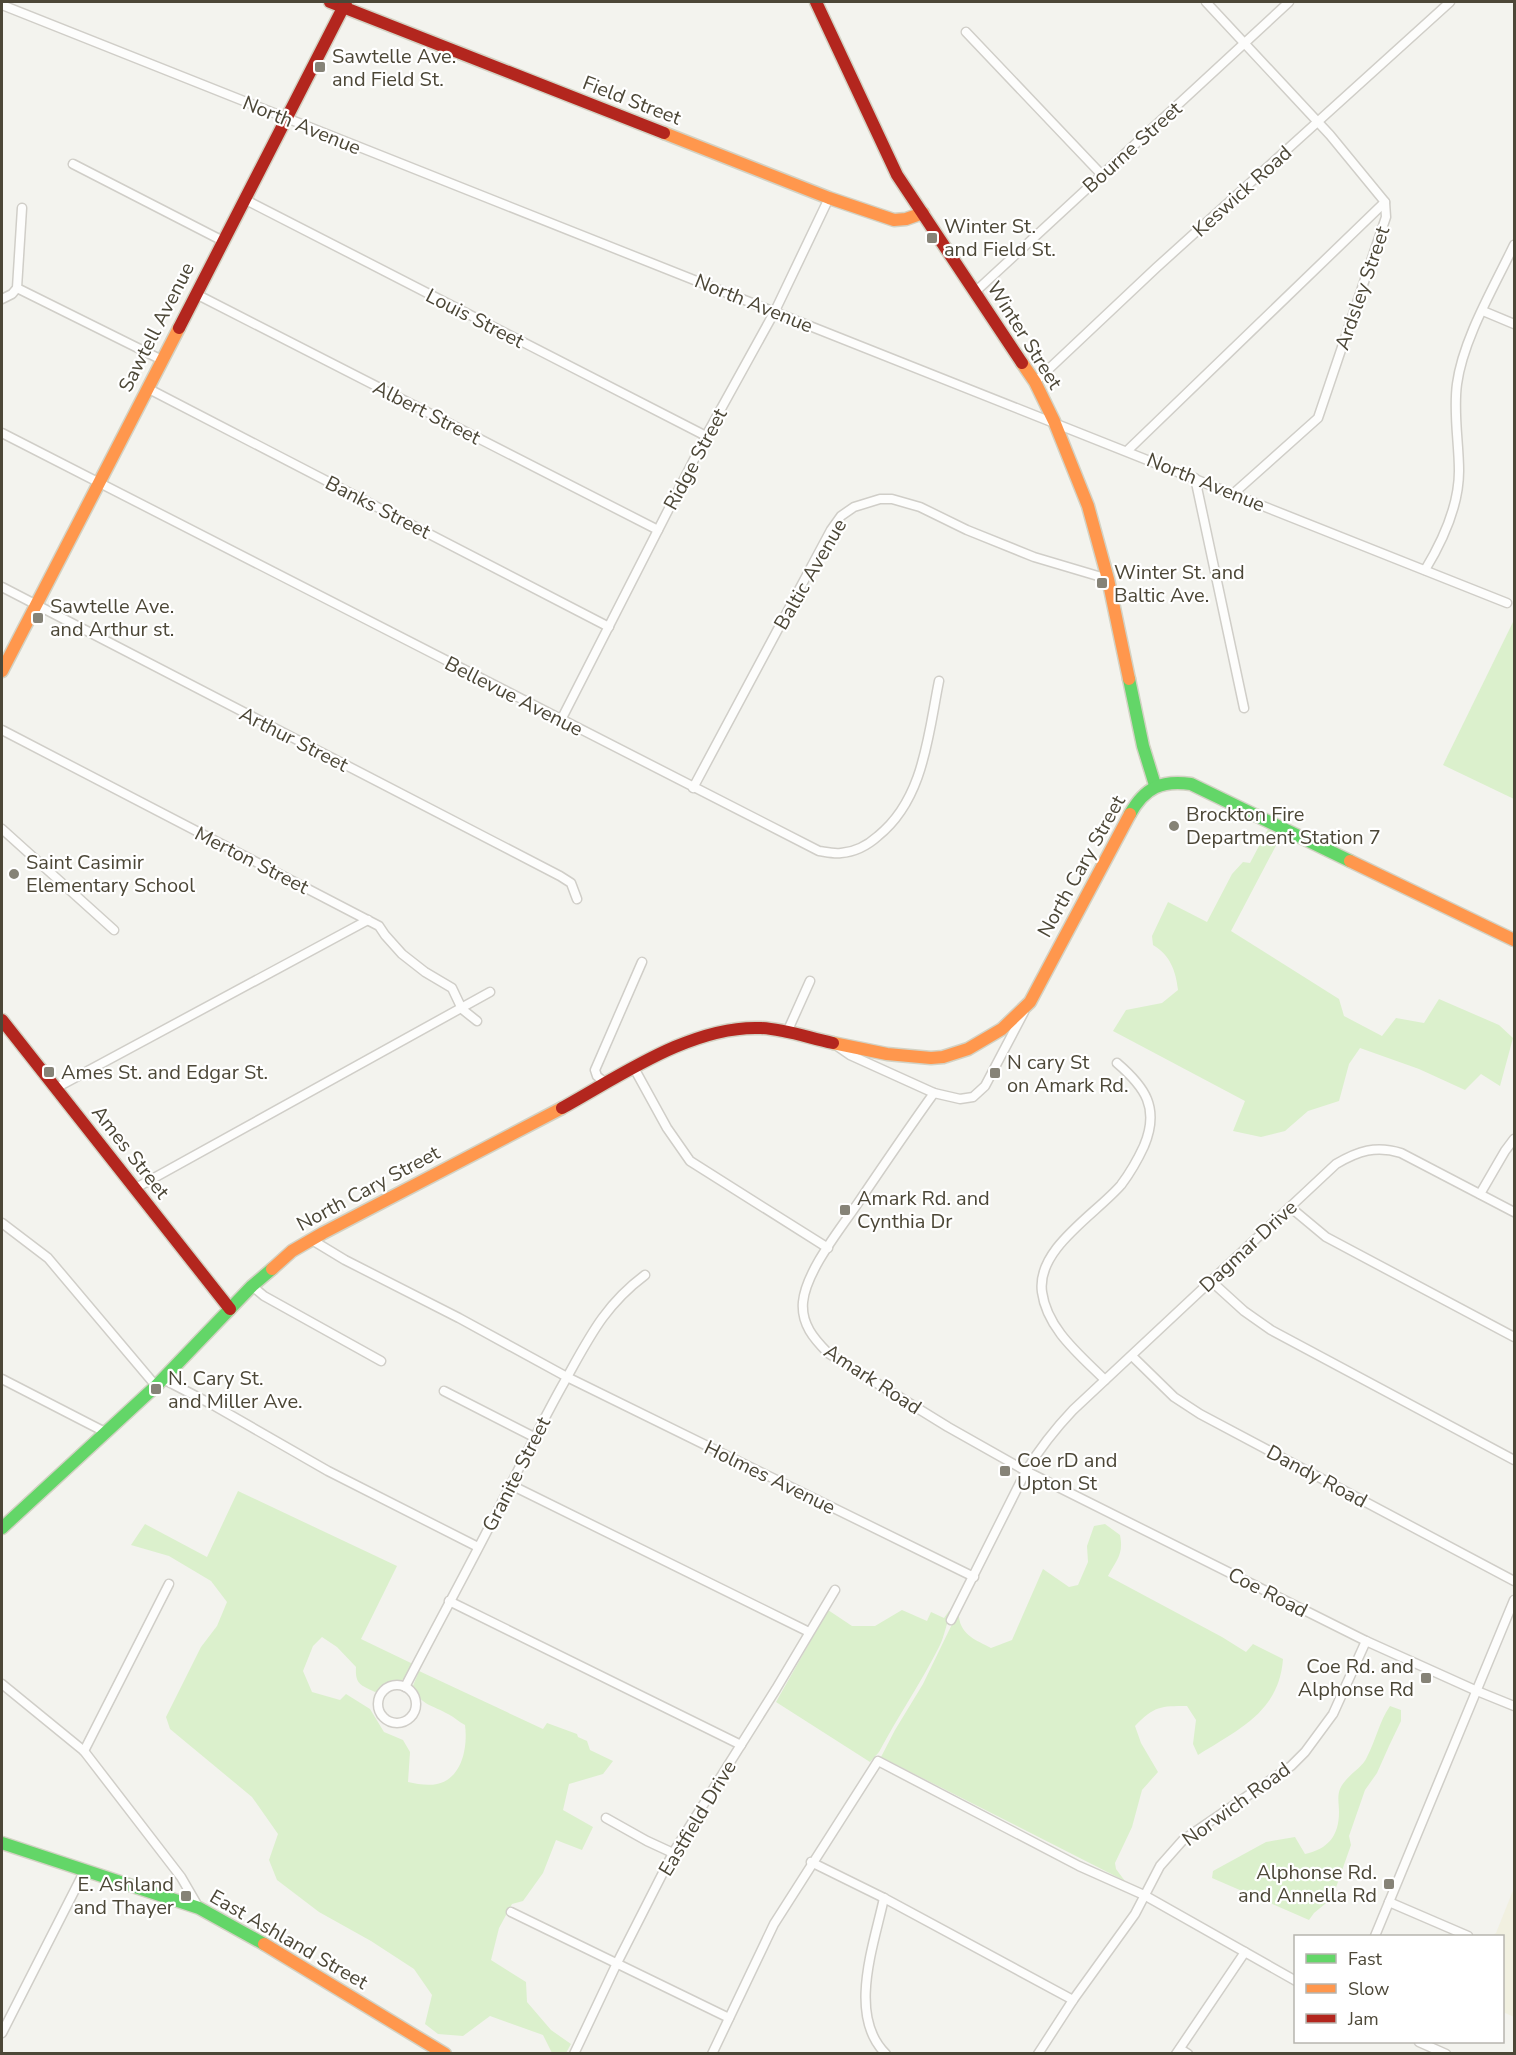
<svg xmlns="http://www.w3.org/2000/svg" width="1516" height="2055" viewBox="0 0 1516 2055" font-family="'Nunito Sans',sans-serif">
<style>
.education{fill:#f1f0e0}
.green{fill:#dbf0cc}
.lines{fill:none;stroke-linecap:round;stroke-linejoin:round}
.street-casing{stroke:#d0cec8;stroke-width:11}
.fast-casing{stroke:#d3d2c4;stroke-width:15}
.slow-casing{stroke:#d3d2c4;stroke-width:15}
.jam-casing{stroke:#d3d2c4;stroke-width:15}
.street{stroke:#fdfdfc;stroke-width:8}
.fast{stroke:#63d668;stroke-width:12}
.slow{stroke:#ff974d;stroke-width:12}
.jam{stroke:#b3261e;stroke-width:12}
.poi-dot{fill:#868377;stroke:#fff;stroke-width:2}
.labels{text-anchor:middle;stroke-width:4.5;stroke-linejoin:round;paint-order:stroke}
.poi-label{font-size:20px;fill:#4c4737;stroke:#fff;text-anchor:start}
.street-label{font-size:20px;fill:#4c4737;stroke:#fff}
</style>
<rect width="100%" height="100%" fill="#f3f3ee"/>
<polygon class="education" points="1514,1888 1514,2017 1503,2012 1502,1936 1492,1936 1496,1933"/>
<g class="green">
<polygon points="1514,620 1514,799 1443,765"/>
<path d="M1268,829L1281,836L1231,931L1339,999L1344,1016L1382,1036L1396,1018L1424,1023L1439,999L1499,1025L1513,1038L1500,1086L1481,1074L1465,1090L1419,1069L1360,1048L1349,1064L1339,1101L1308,1111L1285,1131L1261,1137L1233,1131L1245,1101L1113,1031L1126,1010L1162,1003L1178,990C1176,971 1170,955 1153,945L1152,936L1168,902L1207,922L1232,874L1243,862L1250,863Z"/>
<path d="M238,1491L397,1566L361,1639L413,1664L404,1679L375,1692C360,1685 355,1684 356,1667L337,1647L322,1637L313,1646L303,1671L312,1692L340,1700L346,1694L370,1709L384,1732L403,1740L410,1752L408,1782C417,1784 428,1786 437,1784C462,1779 468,1747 465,1725C459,1722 454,1717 448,1714C432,1705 423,1706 412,1688L419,1671L543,1729L547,1723L577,1734L578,1737L587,1741L590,1750L613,1761L603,1774L569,1784L563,1810L593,1827L582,1850L556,1840L543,1873L523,1901L512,1904L499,1928L491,1960L526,1982L527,2002L551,2030L571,2044L566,2053H552L543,2035L490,2016L463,2036L438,2034L425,2024L432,1995L414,1969L371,1941L319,1912L277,1880L269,1860L278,1834L252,1797L170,1729L166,1717L201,1647L217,1626L227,1602L211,1581L169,1556L131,1545L145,1524L207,1557Z"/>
<path d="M1105,1524L1120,1535C1124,1555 1116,1560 1108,1576L1222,1637L1246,1652L1253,1644L1283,1659C1279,1712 1239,1729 1198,1755L1193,1744L1196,1720L1187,1706C1161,1706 1154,1706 1135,1726L1141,1743L1158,1772L1142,1790L1132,1827L1115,1863L1116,1869L1125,1881L881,1757L895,1730L923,1684L956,1616L959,1617C961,1635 976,1640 991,1648L1012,1640L1043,1569L1069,1587L1078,1585L1088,1562L1087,1546L1094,1526Z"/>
<path d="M828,1610L852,1626H875L902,1610L927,1621L931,1612L944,1618L949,1611L952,1612C946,1622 945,1636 939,1647C921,1683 898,1716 879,1752L870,1762L776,1702Z"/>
<path d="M1390,1706L1401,1710V1721L1389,1746L1377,1773L1365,1790L1349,1836L1351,1845L1334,1893L1325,1904L1314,1913L1309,1920L1212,1878L1213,1871L1266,1842L1295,1837L1305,1854C1328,1849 1339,1836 1339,1812C1339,1804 1337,1796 1340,1789C1347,1774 1362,1769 1367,1757C1376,1740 1379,1722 1390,1706Z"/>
</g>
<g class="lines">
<g class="street-casing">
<g id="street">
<polyline points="1206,2 1330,135 1385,202 1386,217 1318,418 1234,493"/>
<polyline points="2,5 1507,603"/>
<polyline points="966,32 1102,175"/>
<polyline points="73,164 223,241"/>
<polyline points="244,199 706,436"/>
<polyline points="17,288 162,360"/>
<polyline points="975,292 1289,2"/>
<polyline points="196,294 658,530"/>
<polyline points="2,299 12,294 17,288 22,208"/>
<polyline points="1483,311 1514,324"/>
<polyline points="1035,382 1156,268 1450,2"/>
<polyline points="147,388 609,627"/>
<path d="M2,433L819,851C826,852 834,854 841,853C855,852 868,845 878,836C924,799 928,735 939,681"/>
<polyline points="1127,451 1385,202"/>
<polyline points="1195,478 1244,708"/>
<path d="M1425,570C1442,542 1459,505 1459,471C1459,442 1453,413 1457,384C1463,339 1494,287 1514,245"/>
<polyline points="2,587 560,876 571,883 577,899"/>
<polyline points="561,720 706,436 775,311 829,198"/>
<polyline points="2,730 379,926 385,935 402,954 425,972 452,988 462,1009 477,1021"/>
<polyline points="693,788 831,530 841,516 854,507 880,499 892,499 920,507 967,530 1034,557 1108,579"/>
<polyline points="2,829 114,930"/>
<polyline points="788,1030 810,981"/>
<polyline points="837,1046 850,1055 934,1093 960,1099 973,1097 985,1086 1024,1012"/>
<polyline points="634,1068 667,1128 690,1161 828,1248"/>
<polyline points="607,1084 597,1076 595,1070 642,962"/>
<polyline points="56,1088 368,920"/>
<path d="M934,1093C908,1129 883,1166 858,1203C841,1228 806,1271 803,1302C801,1324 814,1339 828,1353L948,1427L1026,1471L1366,1641L1477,1691L1514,1706"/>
<polyline points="134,1189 490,992"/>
<polyline points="1480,1194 1505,1151 1514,1139"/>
<polyline points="1290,1207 1326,1237 1514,1337"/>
<polyline points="2,1223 48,1258 156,1386"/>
<polyline points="312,1240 345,1260 459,1318 567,1377 974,1577"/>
<polyline points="1211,1281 1244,1311 1271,1330 1514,1460"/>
<polyline points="252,1286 264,1296 381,1361"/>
<polyline points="1132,1356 1174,1397 1200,1414 1514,1581"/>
<polyline points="2,1379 105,1432"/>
<polyline points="163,1379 213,1405 328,1471 478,1547"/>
<path d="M1105,1380C1080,1355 1047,1329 1042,1292C1036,1249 1096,1214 1121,1185C1130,1173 1138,1159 1144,1146C1160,1108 1145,1087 1117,1063"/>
<polyline points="444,1391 534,1437"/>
<polyline points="511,1485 809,1632"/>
<polyline points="449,1601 741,1745"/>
<path d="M951,1620L1026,1471C1040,1448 1055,1429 1073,1410L1336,1164C1358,1151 1376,1145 1401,1153L1514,1212"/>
<polyline points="2,1684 84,1751 181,1877 199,1908"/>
<circle cx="397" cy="1704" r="19"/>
<path d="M405,1687C440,1619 477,1553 511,1484C529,1449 546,1414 566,1379C590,1336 605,1305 645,1275"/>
<polyline points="84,1751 169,1584"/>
<polyline points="606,1818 647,1841 673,1853"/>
<polyline points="811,1862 884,1898 1073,2000"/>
<path d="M884,1898C874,1945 847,2016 886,2054"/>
<polyline points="1389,1902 1468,1936"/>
<polyline points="511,1912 729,2018"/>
<polyline points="1375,1936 1514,1600"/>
<polyline points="2,2033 85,1870"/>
<polyline points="1419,2042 1446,2054"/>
<polyline points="1180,2049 1188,2054"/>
<polyline points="574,2054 617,1963 673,1853 776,1689 835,1590"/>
<polyline points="712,2054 774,1924 878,1761 1079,1866 1144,1895 1296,1981"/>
<polyline points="1038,2054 1073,2000 1135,1914 1160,1866 1183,1840 1291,1766 1305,1752 1333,1714 1366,1641"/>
<polyline points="1176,2054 1245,1952"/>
</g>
</g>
<g class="fast-casing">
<g id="fast">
<polyline points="1129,679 1143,746 1155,785"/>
<path d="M1130,814C1145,787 1162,780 1191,784L1350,861"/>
<polyline points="2,1528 156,1386 252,1286 272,1269"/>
<polyline points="2,1843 199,1908 264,1944"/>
</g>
</g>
<g class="slow-casing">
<g id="slow">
<polyline points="664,133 829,198 894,220 906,219 923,213"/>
<polyline points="1022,363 1035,382 1054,421 1088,506 1108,579 1129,679"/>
<polyline points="2,671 179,328"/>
<polyline points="1350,861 1514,940"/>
<polyline points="833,1043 887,1054 931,1058 943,1057 968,1049 1002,1029 1030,1002 1130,814"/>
<polyline points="272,1269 292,1251 323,1233 562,1108"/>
<polyline points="264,1944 445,2054"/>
</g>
</g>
<g class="jam-casing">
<g id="jam">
<polyline points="330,2 664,133"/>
<polyline points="816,2 897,175 1022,363"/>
<polyline points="179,328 346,2"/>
<polyline points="2,1020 230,1309"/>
<path d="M562,1108C620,1076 692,1025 761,1028C785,1029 809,1038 833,1043"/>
</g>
</g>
<use href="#street" class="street"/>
<use href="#fast" class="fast"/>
<use href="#slow" class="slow"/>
<use href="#jam" class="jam"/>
</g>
<g class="poi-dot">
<rect x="314" y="61" width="12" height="12" rx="3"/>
<rect x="926" y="232" width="12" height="12" rx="3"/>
<rect x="1096" y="577" width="12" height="12" rx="3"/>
<rect x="32" y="612" width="12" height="12" rx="3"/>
<circle cx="1174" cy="826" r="6"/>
<circle cx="14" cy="874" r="6"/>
<rect x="43" y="1066" width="12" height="12" rx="3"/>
<rect x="989" y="1067" width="12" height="12" rx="3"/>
<rect x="839" y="1204" width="12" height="12" rx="3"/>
<rect x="150" y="1383" width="12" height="12" rx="3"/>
<rect x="999" y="1465" width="12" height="12" rx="3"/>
<rect x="1420" y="1672" width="12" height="12" rx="3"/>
<rect x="1383" y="1878" width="12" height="12" rx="3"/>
<rect x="180" y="1890" width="12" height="12" rx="3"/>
</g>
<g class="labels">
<g class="poi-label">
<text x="332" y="63">Sawtelle Ave.<tspan x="332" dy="23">and Field St.</tspan></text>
<text x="944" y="233">Winter St.<tspan x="944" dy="23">and Field St.</tspan></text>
<text x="1114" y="579">Winter St. and<tspan x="1114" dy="23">Baltic Ave.</tspan></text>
<text x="50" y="613">Sawtelle Ave.<tspan x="50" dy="23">and Arthur st.</tspan></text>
<text x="1186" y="821">Brockton Fire<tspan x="1186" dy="23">Department Station 7</tspan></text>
<text x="26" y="869">Saint Casimir<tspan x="26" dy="23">Elementary School</tspan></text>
<text x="1007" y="1069">N cary St<tspan x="1007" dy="23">on Amark Rd.</tspan></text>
<text x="61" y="1079">Ames St. and Edgar St.</text>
<text x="857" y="1205">Amark Rd. and<tspan x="857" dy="23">Cynthia Dr</tspan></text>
<text x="168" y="1385">N. Cary St.<tspan x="168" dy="23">and Miller Ave.</tspan></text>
<text x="1017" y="1467">Coe rD and<tspan x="1017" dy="23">Upton St</tspan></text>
<text x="1414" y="1673" text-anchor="end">Coe Rd. and<tspan x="1414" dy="23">Alphonse Rd</tspan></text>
<text x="1377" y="1879" text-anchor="end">Alphonse Rd.<tspan x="1377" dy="23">and Annella Rd</tspan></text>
<text x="174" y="1891" text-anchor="end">E. Ashland<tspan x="174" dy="23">and Thayer</tspan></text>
</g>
<g class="street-label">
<text transform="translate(632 100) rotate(21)" y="7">Field Street</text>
<text transform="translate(302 125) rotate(22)" y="7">North Avenue</text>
<text transform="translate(1132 147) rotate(-42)" y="7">Bourne Street</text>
<text transform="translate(1242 191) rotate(-42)" y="7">Keswick Road</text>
<text transform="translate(1362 288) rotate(-71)" y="7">Ardsley Street</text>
<text transform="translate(754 303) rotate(22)" y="7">North Avenue</text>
<text transform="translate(475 318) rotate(27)" y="7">Louis Street</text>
<text transform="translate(156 327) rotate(-63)" y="7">Sawtell Avenue</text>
<text transform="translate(1025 335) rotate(58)" y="7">Winter Street</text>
<text transform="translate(427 412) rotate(27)" y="7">Albert Street</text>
<text transform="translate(695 459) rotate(-62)" y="7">Ridge Street</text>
<text transform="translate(1206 482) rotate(22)" y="7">North Avenue</text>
<text transform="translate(378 507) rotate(27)" y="7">Banks Street</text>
<text transform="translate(810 574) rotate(-60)" y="7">Baltic Avenue</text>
<text transform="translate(514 696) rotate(27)" y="7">Bellevue Avenue</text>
<text transform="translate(294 739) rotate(27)" y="7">Arthur Street</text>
<text transform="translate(252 860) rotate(27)" y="7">Merton Street</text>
<text transform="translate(1081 866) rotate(-61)" y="7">North Cary Street</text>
<text transform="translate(131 1152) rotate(52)" y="7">Ames Street</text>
<text transform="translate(368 1188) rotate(-28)" y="7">North Cary Street</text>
<text transform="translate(1248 1246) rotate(-43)" y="7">Dagmar Drive</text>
<text transform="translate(873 1379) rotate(33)" y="7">Amark Road</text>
<text transform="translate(516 1474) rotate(-63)" y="7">Granite Street</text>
<text transform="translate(1317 1476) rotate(28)" y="7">Dandy Road</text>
<text transform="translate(770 1477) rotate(26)" y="7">Holmes Avenue</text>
<text transform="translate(1268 1592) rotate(27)" y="7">Coe Road</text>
<text transform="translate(1236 1804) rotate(-36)" y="7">Norwich Road</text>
<text transform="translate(697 1818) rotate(-59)" y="7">Eastfield Drive</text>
<text transform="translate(289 1939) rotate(30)" y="7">East Ashland Street</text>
</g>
</g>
<rect width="1516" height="2055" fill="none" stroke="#4c4737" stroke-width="6"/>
<rect x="1294" y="1935" width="210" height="108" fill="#ffffff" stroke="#b7b5af" stroke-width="1.5"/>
<rect x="1306" y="1954" width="30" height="9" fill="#63d668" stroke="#b7b5af" stroke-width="1.5"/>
<text x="1348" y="1965" font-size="18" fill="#4c4737">Fast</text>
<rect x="1306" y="1984" width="30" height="9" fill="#ff974d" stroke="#b7b5af" stroke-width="1.5"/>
<text x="1348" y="1995" font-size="18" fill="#4c4737">Slow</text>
<rect x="1306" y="2014" width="30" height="9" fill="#b3261e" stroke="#b7b5af" stroke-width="1.5"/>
<text x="1348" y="2025" font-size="18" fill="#4c4737">Jam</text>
</svg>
